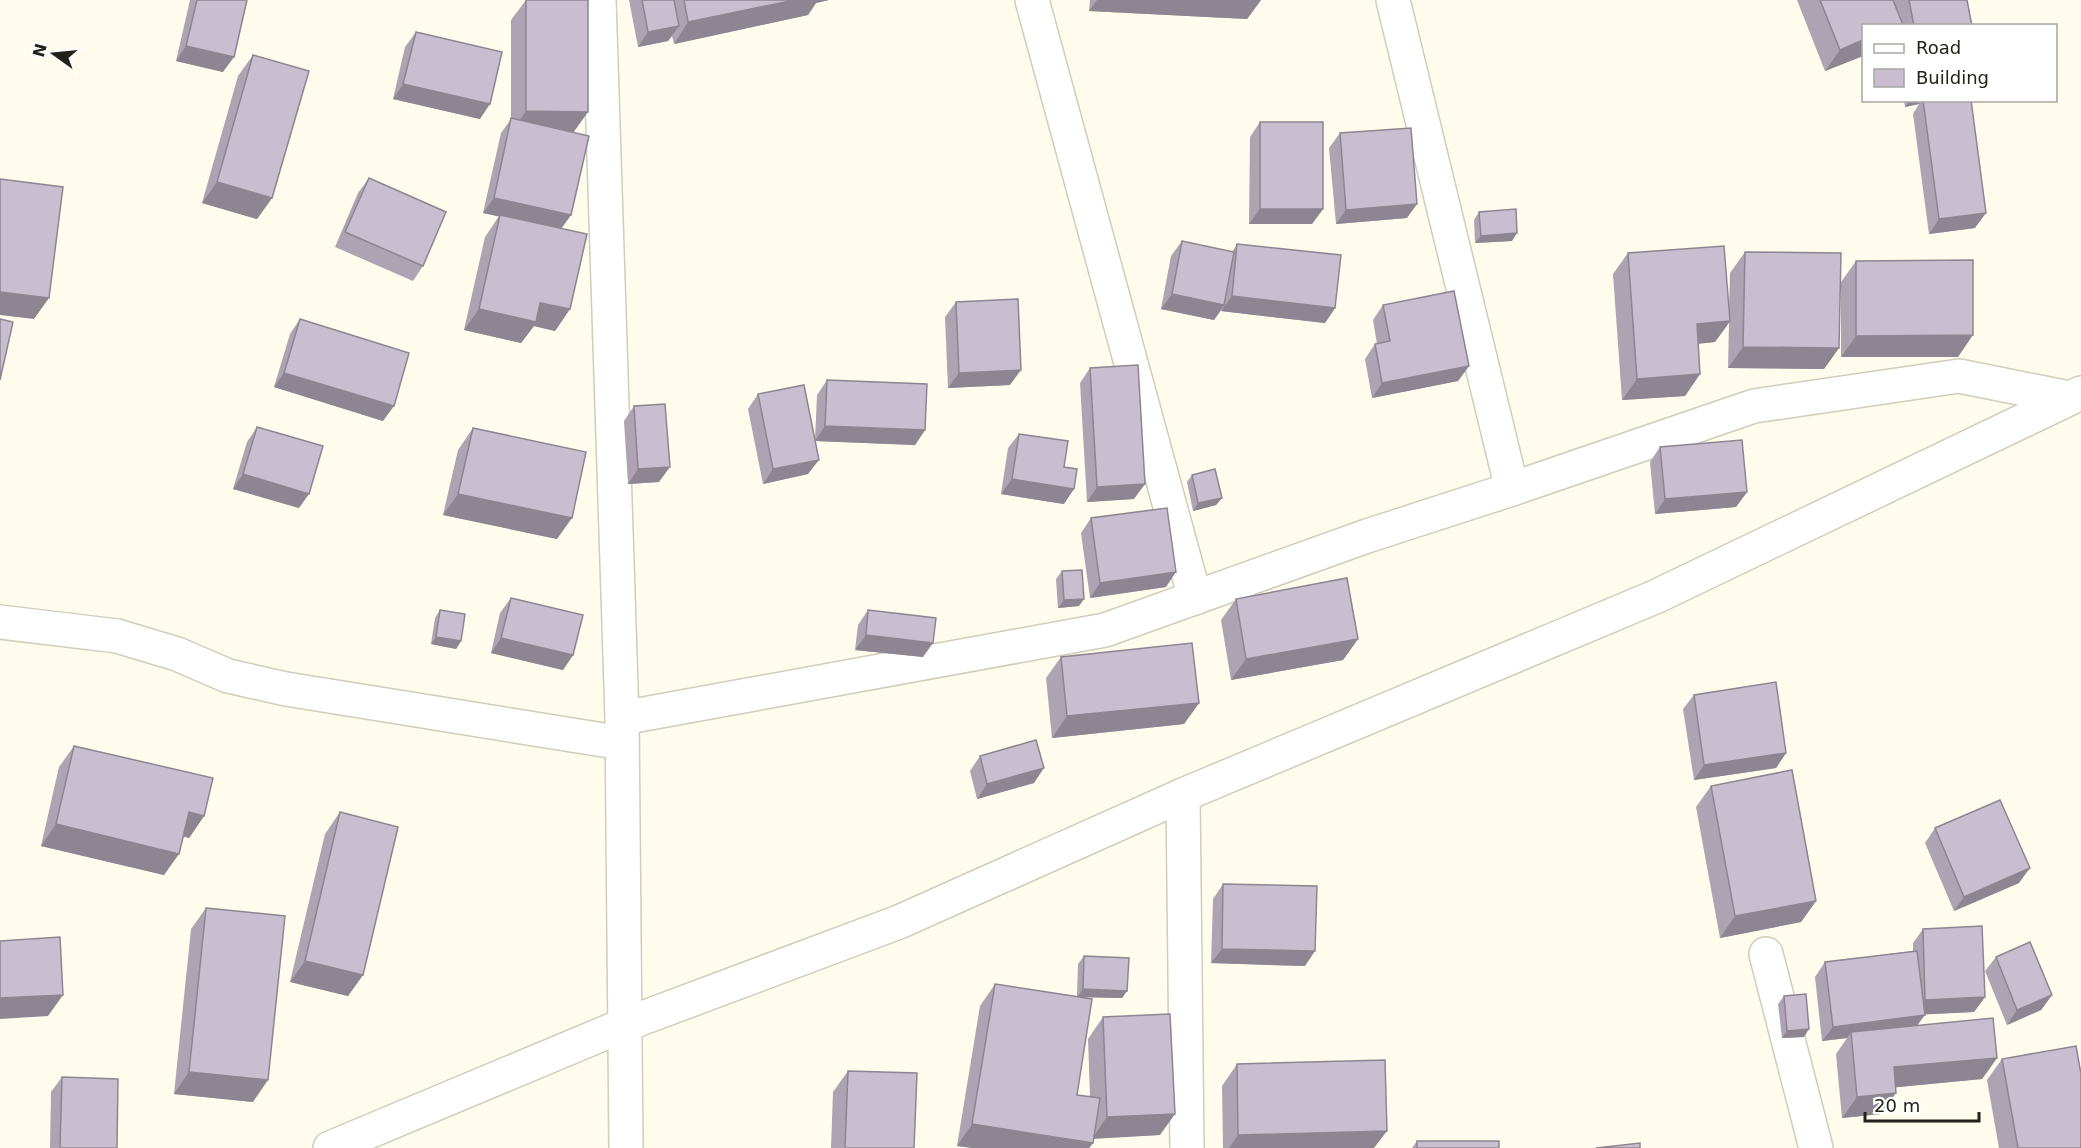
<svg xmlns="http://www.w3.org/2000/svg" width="2081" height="1148" viewBox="0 0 2081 1148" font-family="'DejaVu Sans',sans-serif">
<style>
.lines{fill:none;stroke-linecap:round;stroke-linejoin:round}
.street-casing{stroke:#d0cdba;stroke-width:36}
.street{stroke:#fff;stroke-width:33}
.wall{fill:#ada3b2}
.shaded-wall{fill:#8d8591}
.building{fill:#c9becf;stroke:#8d8591;stroke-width:1.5}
</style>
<rect width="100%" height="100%" fill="#fffced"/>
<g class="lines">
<g class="street-casing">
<g id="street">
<polyline points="599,0 622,718 626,1148"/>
<polyline points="1032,0 1195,598"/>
<polyline points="1393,0 1512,489"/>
<polyline points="0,622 117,636 177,654 228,676 286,689 622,743"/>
<polyline points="622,718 1105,630 1367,536 1512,489 1754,406 1959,376 2069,398"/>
<polyline points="1183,795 1187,1148"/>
<polyline points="1766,954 1816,1148"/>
<polyline points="330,1148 624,1025 899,922 1183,795 1655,597 2081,393"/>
</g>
</g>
<use href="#street" class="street"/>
</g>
<g class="wall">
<polygon points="190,0 247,0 223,72 176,61"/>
<polygon points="526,0 588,0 573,132 571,215 561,229 570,309 555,331 534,326 521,343 464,330 485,237 499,216 483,213 501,133 511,119 511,20"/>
<polygon points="629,0 829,0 816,3 808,15 674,44 672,36 668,41 638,47"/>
<polygon points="1090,0 1261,0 1247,19 1089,11"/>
<polygon points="1797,0 1967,0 1972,26 1863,26 1863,56 1825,71"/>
<polygon points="416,32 480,119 393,99 405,47"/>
<polygon points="253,55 272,198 257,219 202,203 238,76"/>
<polygon points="1904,100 1971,100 1975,228 1929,234 1913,114 1919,104 1905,107"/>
<polygon points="1260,122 1323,209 1312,224 1249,224 1250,137"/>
<polygon points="1340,133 1407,218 1336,224 1329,148"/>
<polygon points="369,178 423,266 413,281 335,247 358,193"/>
<polygon points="1479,212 1512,241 1475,243 1474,220"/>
<polygon points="1182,241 1232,252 1237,244 1335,308 1325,323 1221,311 1222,309 1214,320 1161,309 1171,256"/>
<polygon points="1745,252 1839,348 1824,369 1728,368 1729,323 1715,342 1698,344 1700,374 1685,396 1622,400 1613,274 1628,253 1729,308 1730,273"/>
<polygon points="1856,261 1958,357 1841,357 1841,282"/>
<polygon points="956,302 1010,385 948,388 945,317"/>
<polygon points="1383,305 1469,366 1458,381 1372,398 1365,359 1375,344 1377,344 1373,320"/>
<polygon points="300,319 383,421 274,387 290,334"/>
<polygon points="1090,368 1134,499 1087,502 1080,383"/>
<polygon points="827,380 925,430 915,445 815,441 808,474 763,484 748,409 758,394 815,440 817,395"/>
<polygon points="634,406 659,482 628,484 624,421"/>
<polygon points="257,427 299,508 233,489 247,442"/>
<polygon points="473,428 557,539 443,515 458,450"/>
<polygon points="1019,434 1064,467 1064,504 1001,494 1008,448"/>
<polygon points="1660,447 1747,492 1736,507 1655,514 1650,462"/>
<polygon points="1192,475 1222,498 1216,505 1193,511 1187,482"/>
<polygon points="1091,518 1166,587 1090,598 1081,533"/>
<polygon points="1062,571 1079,606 1058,608 1056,579"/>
<polygon points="511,598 573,655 563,670 491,653 500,613"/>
<polygon points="1236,599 1358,639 1343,660 1231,680 1221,620"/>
<polygon points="440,610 461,641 456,649 431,644 435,618"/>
<polygon points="868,610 923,657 855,650 858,625"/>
<polygon points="1061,657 1199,703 1184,724 1052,738 1046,678"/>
<polygon points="1694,695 1786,753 1776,768 1694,780 1683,709"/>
<polygon points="74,746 204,816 189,838 184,836 164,875 41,846 59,767"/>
<polygon points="980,756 1034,783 977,799 970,771"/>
<polygon points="1711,786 1816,901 1801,922 1720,938 1696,807"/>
<polygon points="340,812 363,975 348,996 290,982 325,834"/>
<polygon points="1935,828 2019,883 1954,911 1925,843"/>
<polygon points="1223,884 1305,966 1211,963 1213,899"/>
<polygon points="206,908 253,1102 174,1094 191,929"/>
<polygon points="1923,929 1985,997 1974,1012 1925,1014 1917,1026 1997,1058 1982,1079 1896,1087 1881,1114 1842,1118 1836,1054 1847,1038 1822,1041 1815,977 1825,962 1913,951 1913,943"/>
<polygon points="1084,956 1127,991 1122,998 1077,997 1078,964"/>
<polygon points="1996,957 2052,995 2041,1010 2007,1025 1985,971"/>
<polygon points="995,984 1077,1095 1090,1097 1088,1039 1103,1017 1160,1135 1094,1138 1093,1143 1089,1148 973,1148 957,1146 980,1006"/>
<polygon points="1784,996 1804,1037 1782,1038 1778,1004"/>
<polygon points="2002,1059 2081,1148 1999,1148 1987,1080"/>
<polygon points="1237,1064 1374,1148 1223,1148 1222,1086"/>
<polygon points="848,1071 914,1148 831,1148 833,1092"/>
<polygon points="62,1077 117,1148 50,1148 51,1092"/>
<polygon points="1417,1141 1499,1148 1412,1148"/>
</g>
<g class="shaded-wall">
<polygon points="795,0 829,0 816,3 808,15 674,44 688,22"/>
<polygon points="1097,0 1261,0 1247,19 1089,11"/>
<polygon points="679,26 668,41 638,47 648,32"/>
<polygon points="1863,40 1863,56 1825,71 1840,50"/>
<polygon points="186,46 234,57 223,72 176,61"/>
<polygon points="403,84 490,104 480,119 393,99"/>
<polygon points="1910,100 1922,100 1919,104 1905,107"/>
<polygon points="526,111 588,112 573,133 511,133"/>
<polygon points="217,182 272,198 257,219 202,203"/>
<polygon points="494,198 571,215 560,230 483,213"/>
<polygon points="1417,204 1407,218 1336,224 1346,210"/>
<polygon points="1260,209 1323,209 1312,224 1249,224"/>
<polygon points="1986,213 1975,228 1929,234 1939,219"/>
<polygon points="1517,233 1512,241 1475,243 1481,236"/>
<polygon points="0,292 49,298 34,319 0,315"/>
<polygon points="1172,294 1224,305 1214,320 1161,309"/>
<polygon points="1232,296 1335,308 1325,323 1221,311"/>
<polygon points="540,303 570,309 555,331 534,326 521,343 464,330 479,309"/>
<polygon points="1730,321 1715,342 1682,345 1697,324"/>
<polygon points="1973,335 1958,357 1841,357 1856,336"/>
<polygon points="1743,347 1839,348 1824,369 1728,368"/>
<polygon points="1469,366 1458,381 1372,398 1382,383"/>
<polygon points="1021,370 1010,385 948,388 959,373"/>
<polygon points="284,373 394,406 383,421 274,387"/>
<polygon points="1700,374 1685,396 1622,400 1637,379"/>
<polygon points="825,426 925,430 915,445 815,441"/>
<polygon points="819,460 808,474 763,484 773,469"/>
<polygon points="670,467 659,482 628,484 638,469"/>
<polygon points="243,474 309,494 299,508 233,489"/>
<polygon points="1012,479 1074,489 1064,504 1001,494"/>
<polygon points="1145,484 1134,499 1087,502 1097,487"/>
<polygon points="1747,492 1736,507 1655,514 1665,499"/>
<polygon points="458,494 572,518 557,539 443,515"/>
<polygon points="1222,498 1216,505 1193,511 1198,503"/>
<polygon points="1176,572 1166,587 1090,598 1100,583"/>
<polygon points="1084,599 1079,606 1058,608 1064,600"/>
<polygon points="866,635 933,643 923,657 855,650"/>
<polygon points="436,637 461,641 456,649 431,644"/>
<polygon points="501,638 573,655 563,670 491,653"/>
<polygon points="1358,639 1343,660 1231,680 1246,659"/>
<polygon points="1199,703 1184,724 1052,738 1067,716"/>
<polygon points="1786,753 1776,768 1694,780 1704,765"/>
<polygon points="1044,768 1034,783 977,799 987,784"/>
<polygon points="189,812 204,816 189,838 174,834"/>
<polygon points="56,824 179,854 164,875 41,846"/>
<polygon points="2030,868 2019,883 1954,911 1964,897"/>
<polygon points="1816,901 1801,922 1720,938 1735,916"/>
<polygon points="1222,949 1315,951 1305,966 1211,963"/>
<polygon points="305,961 363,975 348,996 290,982"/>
<polygon points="1083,989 1127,991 1122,998 1077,997"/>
<polygon points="63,995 48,1016 0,1019 0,998"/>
<polygon points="2052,995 2041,1010 2007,1025 2017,1010"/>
<polygon points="1985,997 1974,1012 1914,1015 1925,1000"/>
<polygon points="1925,1015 1914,1029 1851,1032 1847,1038 1822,1041 1833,1027"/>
<polygon points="1809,1029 1804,1037 1782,1038 1787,1031"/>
<polygon points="1997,1058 1982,1079 1879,1089 1894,1067"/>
<polygon points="189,1072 268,1080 253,1102 174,1094"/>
<polygon points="1896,1093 1881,1114 1842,1118 1857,1097"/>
<polygon points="1175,1114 1160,1135 1092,1139 1107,1117"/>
<polygon points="972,1124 1093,1143 1089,1148 973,1148 957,1146"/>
<polygon points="1387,1131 1374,1148 1229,1148 1238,1135"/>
</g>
<g class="building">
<polygon points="197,0 247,0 234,57 186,46"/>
<polygon points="526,0 588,0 588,112 526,111"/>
<polygon points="642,0 674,0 679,26 648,32"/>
<polygon points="684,0 795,0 688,22"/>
<polygon points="1820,0 1893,0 1903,25 1863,26 1863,40 1840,50"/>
<polygon points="1909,0 1967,0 1972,26 1914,26"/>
<polygon points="416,32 502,52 490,104 403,84"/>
<polygon points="253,55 309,71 272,198 217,182"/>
<polygon points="1923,100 1971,100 1986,213 1939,219"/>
<polygon points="511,118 589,136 571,215 494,198"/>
<rect x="1260" y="122" width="63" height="87"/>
<polygon points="1411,128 1417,204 1346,210 1340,133"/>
<polygon points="369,178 446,212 423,266 345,232"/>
<polygon points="0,179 63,187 49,298 0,292"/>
<polygon points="1516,209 1517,233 1481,236 1479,212"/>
<polygon points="500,215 587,234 570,309 540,303 536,322 479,309"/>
<polygon points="1182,241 1234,252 1224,305 1172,294"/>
<polygon points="1237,244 1341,255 1335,308 1232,296"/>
<polygon points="1724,246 1730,321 1697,324 1700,374 1637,379 1628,253"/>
<polygon points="1745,252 1841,253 1839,348 1743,347"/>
<polygon points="1973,260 1973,335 1856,336 1856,261"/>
<polygon points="1454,291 1469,366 1382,383 1375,344 1390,341 1383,305"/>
<polygon points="1018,299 1021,370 959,373 956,302"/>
<polygon points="0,319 13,322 0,380"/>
<polygon points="300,319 409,353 394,406 284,373"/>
<polygon points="1138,365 1145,484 1097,487 1090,368"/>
<polygon points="827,380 927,384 925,430 825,426"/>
<polygon points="804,385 819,460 773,469 758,394"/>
<polygon points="665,404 670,467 638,469 634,406"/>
<polygon points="257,427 323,446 309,494 243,474"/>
<polygon points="473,428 586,452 572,518 458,494"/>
<polygon points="1019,434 1068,441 1064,467 1077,469 1074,489 1012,479"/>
<polygon points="1742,440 1747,492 1665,499 1660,447"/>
<polygon points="1215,469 1222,498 1198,503 1192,475"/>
<polygon points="1167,508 1176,572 1100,583 1091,518"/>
<polygon points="1082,570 1084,599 1064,600 1062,571"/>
<polygon points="1347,578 1358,639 1246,659 1236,599"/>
<polygon points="511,598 583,615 573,655 501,638"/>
<polygon points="440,610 465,614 461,641 436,637"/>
<polygon points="868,610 936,618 933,643 866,635"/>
<polygon points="1192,643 1199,703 1067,716 1061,657"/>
<polygon points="1776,682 1786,753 1704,765 1694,695"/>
<polygon points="1036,740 1044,768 987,784 980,756"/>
<polygon points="74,746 213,778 204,816 189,812 179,854 56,824"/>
<polygon points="1792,770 1816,901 1735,916 1711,786"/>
<polygon points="2000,800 2030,868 1964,897 1935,828"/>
<polygon points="340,812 398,827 363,975 305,961"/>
<polygon points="1223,884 1317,886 1315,951 1222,949"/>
<polygon points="206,908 285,916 268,1080 189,1072"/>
<polygon points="1982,926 1985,997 1925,1000 1923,929"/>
<polygon points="60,937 63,995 0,998 0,941"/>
<polygon points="2030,942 2052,995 2017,1010 1996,957"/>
<polygon points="1917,951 1925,1015 1833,1027 1825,962"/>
<polygon points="1084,956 1129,958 1127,991 1083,989"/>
<polygon points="995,984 1092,999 1077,1095 1100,1098 1093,1143 972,1124"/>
<polygon points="1806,994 1809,1029 1787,1031 1784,996"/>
<polygon points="1170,1014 1175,1114 1107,1117 1103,1017"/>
<polygon points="1993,1018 1997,1058 1894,1067 1896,1093 1857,1097 1851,1032"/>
<polygon points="2076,1046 2081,1074 2081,1148 2018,1148 2002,1059"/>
<polygon points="1385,1060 1387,1131 1238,1135 1237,1064"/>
<polygon points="848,1071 917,1073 914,1148 845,1148"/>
<polygon points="62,1077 118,1079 117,1148 60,1148"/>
<rect x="1417" y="1141" width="82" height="7"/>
<polygon points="1640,1143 1640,1148 1596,1148"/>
</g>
<rect x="1862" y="24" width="195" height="78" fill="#ffffff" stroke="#a7a6a3" stroke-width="1.5"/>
<rect x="1874" y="44" width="30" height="9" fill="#ffffff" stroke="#a7a6a3" stroke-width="1.5"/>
<text x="1916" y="54" font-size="18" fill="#22211a">Road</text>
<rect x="1874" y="69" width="30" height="18" fill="#c9becf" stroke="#a7a6a3" stroke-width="1.5"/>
<text x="1916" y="84" font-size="18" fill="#22211a">Building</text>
<g transform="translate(54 54) rotate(285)" stroke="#ffffff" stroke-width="4.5" paint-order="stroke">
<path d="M0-4.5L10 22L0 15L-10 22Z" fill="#22211a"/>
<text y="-9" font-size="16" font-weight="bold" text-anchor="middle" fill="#22211a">N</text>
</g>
<path d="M1865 1112v9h114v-9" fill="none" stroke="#22211a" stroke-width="3"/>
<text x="1874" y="1112" font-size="18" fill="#22211a" stroke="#ffffff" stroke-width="4.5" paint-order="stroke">20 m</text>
</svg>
